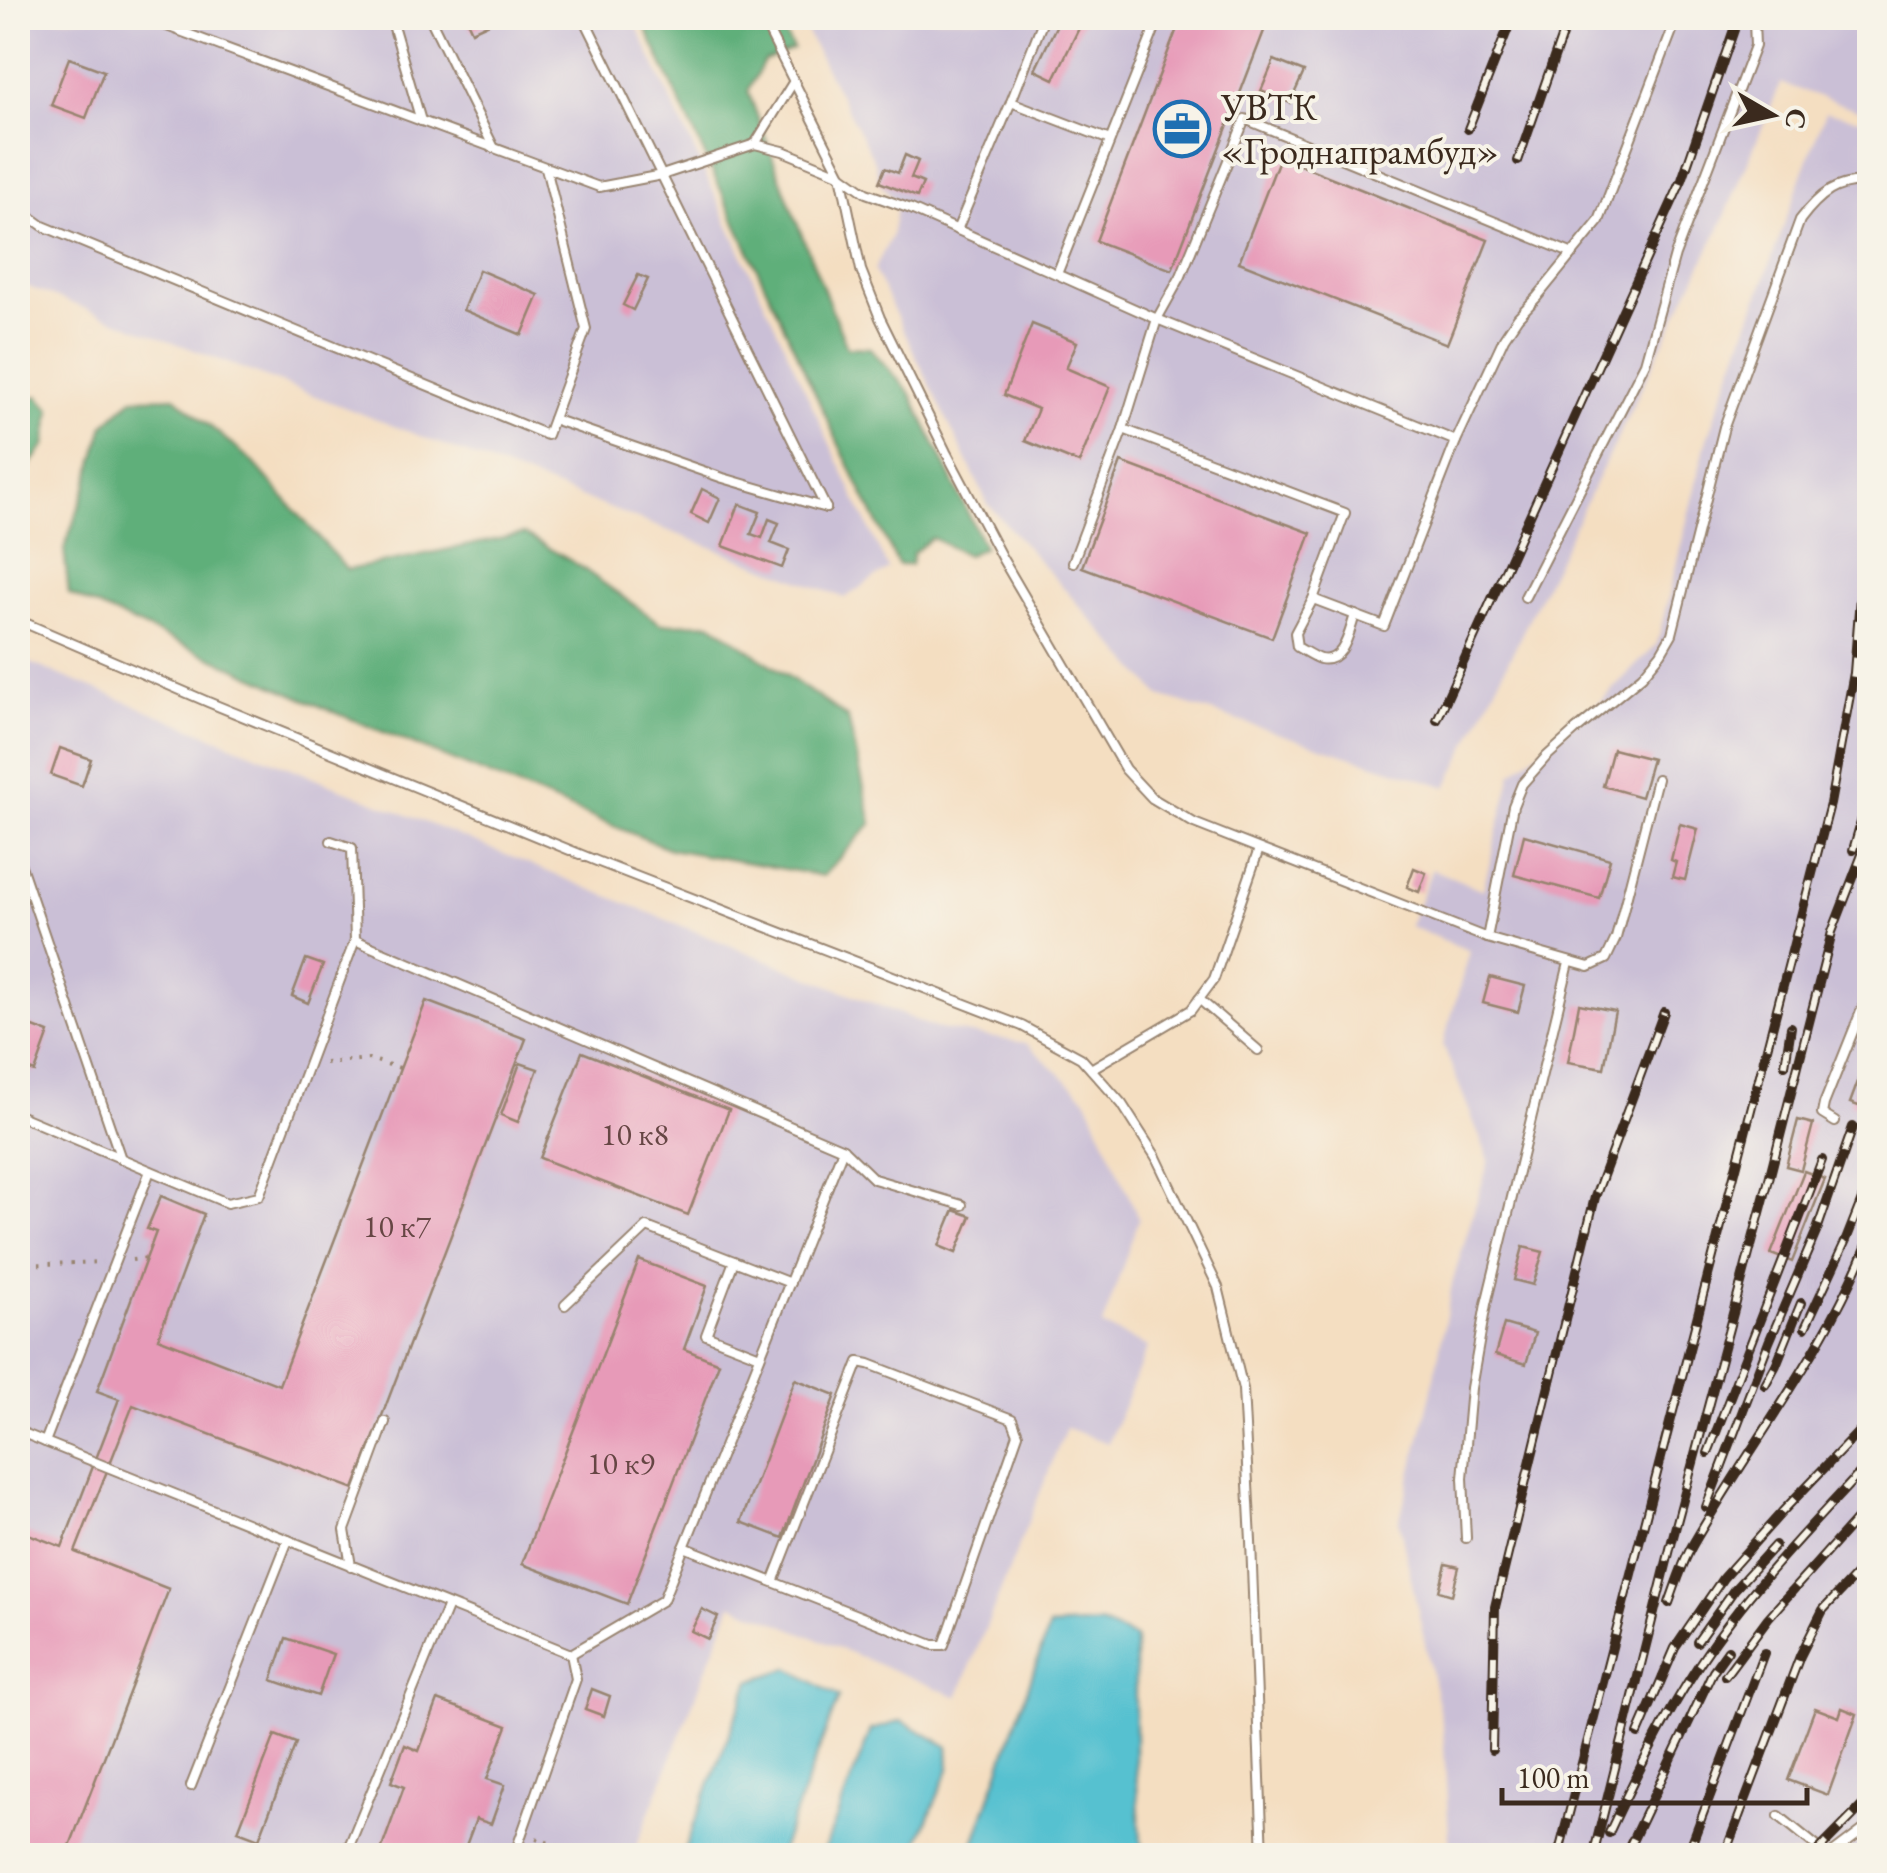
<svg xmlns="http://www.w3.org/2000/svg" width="1887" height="1873" viewBox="0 0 1887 1873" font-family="'EB Garamond',serif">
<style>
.industrial{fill:#cabfd6}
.forest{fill:#5faf7a;stroke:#4d6c4c;stroke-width:2.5}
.water{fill:#56c1d0;stroke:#487677;stroke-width:2.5}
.building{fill:#e79ab8}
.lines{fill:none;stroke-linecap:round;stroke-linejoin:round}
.lane-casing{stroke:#988470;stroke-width:12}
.path{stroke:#988470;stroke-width:4;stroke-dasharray:2.5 8;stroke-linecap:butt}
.lane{stroke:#fff;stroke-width:8}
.rail-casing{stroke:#3b2a1e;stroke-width:10}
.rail{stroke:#f7f3e8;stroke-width:6;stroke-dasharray:19;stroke-linecap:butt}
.labels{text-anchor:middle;stroke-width:8;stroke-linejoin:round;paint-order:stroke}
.number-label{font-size:32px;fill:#664644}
.poi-label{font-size:38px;fill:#3b2a1e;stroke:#f7f3e8;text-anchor:start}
</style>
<rect width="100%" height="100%" fill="#f7f3e8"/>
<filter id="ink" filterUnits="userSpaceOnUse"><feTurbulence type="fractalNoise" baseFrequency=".01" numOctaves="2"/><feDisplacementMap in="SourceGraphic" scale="20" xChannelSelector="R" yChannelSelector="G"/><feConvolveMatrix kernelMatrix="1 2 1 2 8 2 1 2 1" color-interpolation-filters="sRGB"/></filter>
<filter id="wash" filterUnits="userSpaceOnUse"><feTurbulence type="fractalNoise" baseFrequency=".0048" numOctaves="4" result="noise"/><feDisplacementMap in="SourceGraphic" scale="40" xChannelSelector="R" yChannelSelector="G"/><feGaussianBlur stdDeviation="2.25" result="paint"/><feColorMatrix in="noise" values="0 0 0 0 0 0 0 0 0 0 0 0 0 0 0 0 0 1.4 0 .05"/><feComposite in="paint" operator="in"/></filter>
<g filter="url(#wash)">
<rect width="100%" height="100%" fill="#f4dec1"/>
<g class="industrial">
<polygon points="18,18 633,18 888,569 845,598 18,283"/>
<polygon points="799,18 1869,18 1869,114 1781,83 1723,221 1447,787 1160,696 988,504 874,270 891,237 897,204 879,182 875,162"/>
<polygon points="1825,112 1869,121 1869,1855 1450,1855 1443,1728 1399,1522 1431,1394 1452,1284 1489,1160 1443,1045 1470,951 1409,926 1432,869 1483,890 1512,773 1601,701 1657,644 1707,438"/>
<polygon points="18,658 935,1028 1026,1043 1087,1099 1139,1219 1102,1326 1148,1347 1108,1443 1066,1428 958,1697 732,1604 633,1855 18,1855"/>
</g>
<g class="forest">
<polygon points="641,18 776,18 793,49 764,61 748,91 795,218 847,347 870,348 911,394 984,547 967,555 932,538 913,553 911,565 898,565 842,451"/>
<polygon points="39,396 51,410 45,446 27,469 18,467 18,400"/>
<polygon points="175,397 254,463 347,570 524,534 578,565 661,624 711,623 848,718 872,823 823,876 670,849 322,707 69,594 64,549 86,488 104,425 133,398"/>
</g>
<g class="water">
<polygon points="1101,1624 1135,1638 1135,1757 1142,1855 970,1855 1049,1627"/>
<polygon points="789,1668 839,1697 779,1855 682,1855 750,1681"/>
<polygon points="902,1721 948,1746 949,1769 913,1855 822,1855 871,1730"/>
</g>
<g id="blocks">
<g class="building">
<polygon points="262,18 287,18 284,26"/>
<polygon points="466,18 500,18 472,31"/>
<polygon points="1060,18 1084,18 1054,79 1035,70"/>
<polygon points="1181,18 1269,18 1172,270 1096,241"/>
<polygon points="69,58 104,71 86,118 51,105"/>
<polygon points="1274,60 1304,72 1290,103 1261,91"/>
<polygon points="905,155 918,161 911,178 923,183 917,197 879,182 885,168 898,173"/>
<polygon points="1280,157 1488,240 1447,344 1239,262"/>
<polygon points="479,270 539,295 522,335 463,310"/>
<polygon points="638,275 648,279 633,310 623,305"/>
<polygon points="1032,324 1077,342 1066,368 1110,387 1079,463 1025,441 1038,409 1004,395"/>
<polygon points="1121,462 1311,533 1272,638 1082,567"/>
<polygon points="702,489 720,498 709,523 691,514"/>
<polygon points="739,504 760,512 751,534 762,538 769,519 779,523 771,543 789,550 782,568 723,546"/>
<polygon points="60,748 91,759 82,786 51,775"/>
<polygon points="1613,749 1652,759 1641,797 1603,786"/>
<polygon points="1680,824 1698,829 1685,880 1672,877 1676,862 1671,860"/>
<polygon points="1524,835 1610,859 1599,898 1514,875"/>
<polygon points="1414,868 1426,873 1419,892 1407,887"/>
<polygon points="306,959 323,965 308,1003 292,996"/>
<polygon points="1490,977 1525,986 1518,1012 1483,1003"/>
<polygon points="426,1001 526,1039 354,1489 133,1405 75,1552 169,1589 66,1856 18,1856 18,1530 62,1547 119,1399 97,1391 156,1232 147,1229 161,1196 204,1214 158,1338 279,1385"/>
<polygon points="1579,1004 1615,1011 1604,1068 1568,1062"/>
<polygon points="18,1021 49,1033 35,1072 18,1066"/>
<polygon points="582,1052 729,1110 688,1215 540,1158"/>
<polygon points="1869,1052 1870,1052 1870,1110 1850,1103"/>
<polygon points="520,1063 538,1069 518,1122 501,1115"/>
<polygon points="1798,1120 1813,1124 1801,1170 1786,1166"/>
<polygon points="1804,1171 1825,1179 1792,1262 1771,1254"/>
<polygon points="954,1210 971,1216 956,1253 939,1246"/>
<polygon points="1523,1247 1543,1252 1533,1285 1514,1280"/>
<polygon points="639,1260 707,1286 684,1349 719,1363 627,1604 522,1564"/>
<polygon points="1504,1324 1535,1333 1526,1364 1495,1355"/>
<polygon points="795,1379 836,1395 783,1538 741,1522"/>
<polygon points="1446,1564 1459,1567 1452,1595 1439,1591"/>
<polygon points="702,1609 718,1617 708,1639 691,1631"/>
<polygon points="286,1638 333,1654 318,1696 272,1680"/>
<polygon points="592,1689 610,1696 604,1716 585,1709"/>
<polygon points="438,1700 507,1726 487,1779 505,1785 491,1824 476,1819 462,1856 379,1856 404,1787 391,1782 405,1745 419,1751"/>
<polygon points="1815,1708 1839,1717 1842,1708 1857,1714 1828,1795 1788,1780"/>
<polygon points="275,1735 296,1743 259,1839 238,1831"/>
</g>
</g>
</g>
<g filter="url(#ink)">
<use href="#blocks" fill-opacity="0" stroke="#988470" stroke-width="2.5"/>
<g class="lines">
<g class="lane-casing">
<g id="lane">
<polyline points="145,18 599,187 662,175 755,144 783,151 841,175 866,193 911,209 1157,319 1456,441 1504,338 1518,317 1537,297 1599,221 1677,18"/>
<polyline points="391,18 421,121"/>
<polyline points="430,18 494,148"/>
<polyline points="584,18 826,508"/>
<polyline points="762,18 841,175 861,270 880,318 946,452 1002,558 1125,769 1152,798 1194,823 1487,938 1589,967 1606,959 1616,938 1657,779"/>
<polyline points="1011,102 1044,18"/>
<polyline points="755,144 794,81"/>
<polyline points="18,208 43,226 547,435 586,329 546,168"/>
<polyline points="957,230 1011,102 1110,140"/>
<polyline points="1057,274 1159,18"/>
<polyline points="553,419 723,478 826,508"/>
<polyline points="1123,429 1345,513 1313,599 1384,626 1456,441"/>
<polyline points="1073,562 1123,429 1157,319 1181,276 1245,119 1573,254"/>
<polyline points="1525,597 1645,363 1675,255 1755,46 1754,21 1751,18"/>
<path d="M1313,599L1295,633L1297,647C1303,650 1313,657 1320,659C1344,664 1349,632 1355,615"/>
<polyline points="18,620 208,702 599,862 1022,1026 1081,1058 1122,1104 1156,1157 1218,1287 1243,1389 1251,1541 1263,1856"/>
<polyline points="331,841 352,848 355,940"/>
<polyline points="18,857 121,1159"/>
<path d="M1487,938L1513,806L1522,784L1546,757L1576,730L1642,676L1661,653L1672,634L1724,427L1800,220C1819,195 1837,179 1870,183"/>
<polyline points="1199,999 1258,1050"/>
<polyline points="1091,1069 1191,1010 1214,979 1259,849"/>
<polyline points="18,1115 227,1203 259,1196 355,940 843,1149 663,1600 571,1654 18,1431"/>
<polyline points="1835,1122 1822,1114 1824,1104 1870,989"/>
<polyline points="843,1149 874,1179 962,1205"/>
<polyline points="734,1261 706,1335 760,1356"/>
<polyline points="565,1305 647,1227 790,1283"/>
<polyline points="45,1442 150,1171"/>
<polyline points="1466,1538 1463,1478 1471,1388 1486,1304 1569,963"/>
<polyline points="684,1547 933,1645 944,1645 1018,1434 1012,1419 869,1364 859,1362 773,1582"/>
<polyline points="351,1566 345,1530 385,1422"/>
<polyline points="191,1786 288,1540"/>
<polyline points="1779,1816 1820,1849 1825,1856"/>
<polyline points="345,1856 448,1605"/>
<polyline points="514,1856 576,1679 571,1654"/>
<polyline points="1829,1856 1870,1825"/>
</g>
</g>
<g class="path">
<polyline points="325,1063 369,1059 400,1068"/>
<polyline points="132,1260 147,1258"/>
<polyline points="18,1265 102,1262"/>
<polyline points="536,1838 568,1850 571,1856"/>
</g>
<use href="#lane" class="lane"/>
<g class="rail-casing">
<g id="rail">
<polyline points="1468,129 1512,18"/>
<polyline points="1518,161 1568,18"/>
<polyline points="1437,720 1682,180 1738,18"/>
<polyline points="1853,850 1870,791"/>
<polyline points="1785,1065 1791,1027"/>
<polyline points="1805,1328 1846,1240 1870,1179"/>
<polyline points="1765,1385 1776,1365 1801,1303"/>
<polyline points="1708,1453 1822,1160"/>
<polyline points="1706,1507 1769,1342 1817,1230 1853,1127"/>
<path d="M1669,1603C1676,1584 1682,1564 1692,1546C1751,1443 1828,1348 1870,1237"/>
<polyline points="1697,1642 1734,1590 1775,1545"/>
<polyline points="1725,1676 1768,1618 1870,1504"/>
<polyline points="1638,1734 1675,1648 1723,1578 1782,1512 1870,1420"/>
<polyline points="1492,1750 1495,1607 1595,1197 1664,1012"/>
<path d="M1609,1833C1636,1775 1665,1716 1700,1663C1748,1590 1811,1526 1870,1462"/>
<polyline points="1558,1856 1830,804 1854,673 1861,585"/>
<polyline points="1593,1856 1673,1537 1768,1183 1832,932 1870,834"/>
<polyline points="1625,1856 1713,1671 1728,1650"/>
<polyline points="1687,1856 1764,1653"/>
<polyline points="1724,1856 1800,1656 1823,1610 1870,1560"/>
<polyline points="1813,1856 1870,1798"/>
<polyline points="1853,1856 1870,1845"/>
</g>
</g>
<use href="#rail" class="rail"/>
</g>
</g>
<defs>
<g id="office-ring" transform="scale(2.875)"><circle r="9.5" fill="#f7f3e8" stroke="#1f6fb2" stroke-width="1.5"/><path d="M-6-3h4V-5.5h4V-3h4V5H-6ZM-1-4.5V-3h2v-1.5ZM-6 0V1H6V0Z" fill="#1f6fb2"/></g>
</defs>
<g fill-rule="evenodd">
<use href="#office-ring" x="1182" y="129"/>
</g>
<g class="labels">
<g class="number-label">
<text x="635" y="1145">10 к8</text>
<text x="397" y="1237">10 к7</text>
<text x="621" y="1474">10 к9</text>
</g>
<g class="poi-label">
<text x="1221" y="120">УВТК<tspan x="1221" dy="44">«Гроднапрамбуд»</tspan></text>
</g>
</g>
<rect width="1887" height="1873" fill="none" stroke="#f7f3e8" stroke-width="60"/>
<g transform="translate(1772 115) rotate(99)" stroke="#f7f3e8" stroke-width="8" paint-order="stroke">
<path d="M0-8L18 38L0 25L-18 38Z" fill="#3b2a1e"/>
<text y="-15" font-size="28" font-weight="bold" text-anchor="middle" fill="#3b2a1e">С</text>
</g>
<path d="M1502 1788v15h305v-15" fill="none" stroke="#3b2a1e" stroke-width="5"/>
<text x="1517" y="1788" font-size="30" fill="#3b2a1e" stroke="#f7f3e8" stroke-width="8" paint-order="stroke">100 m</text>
</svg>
